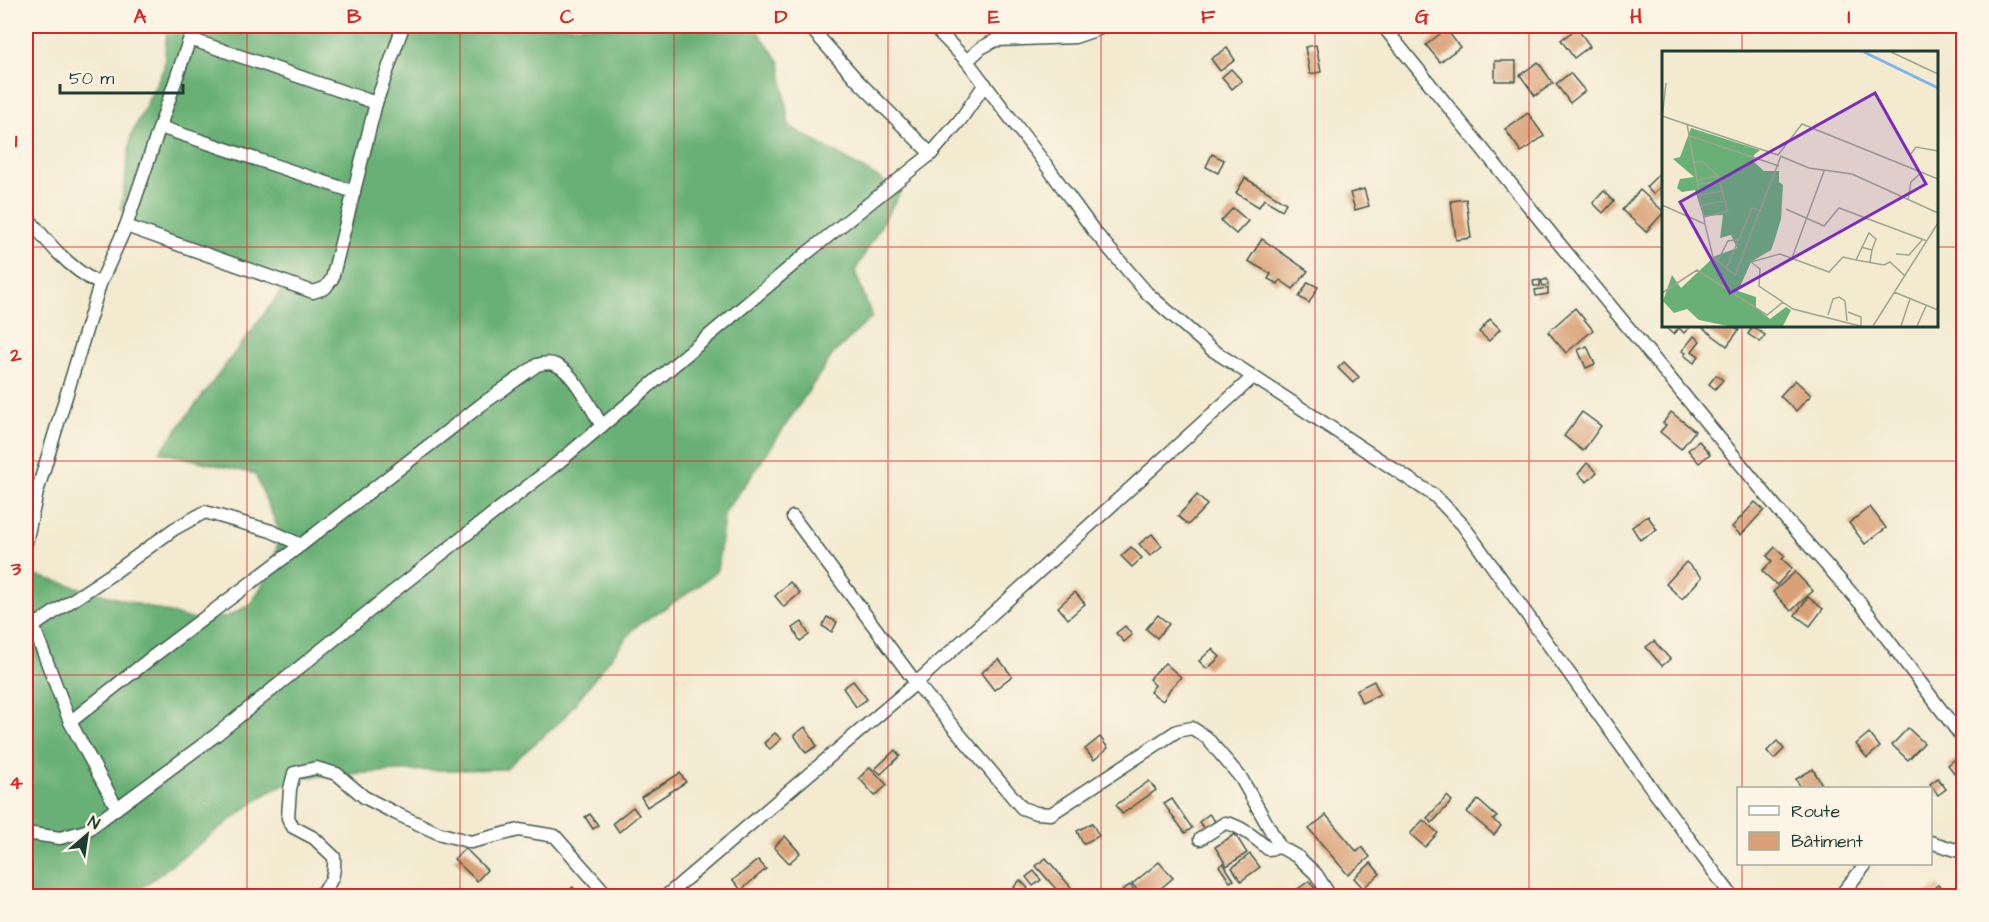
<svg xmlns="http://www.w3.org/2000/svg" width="1989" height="922" viewBox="0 0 1989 922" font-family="'Architects Daughter',sans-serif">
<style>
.forest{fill:#68b075;stroke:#447654;stroke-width:1.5}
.building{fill:#d9a077}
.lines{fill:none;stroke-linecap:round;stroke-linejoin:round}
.street-casing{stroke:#3f574b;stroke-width:15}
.street{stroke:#fff;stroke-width:12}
.grid{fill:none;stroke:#d62828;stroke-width:1.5;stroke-opacity:0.55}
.inset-river{fill:none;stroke:#7bb6ed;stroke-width:3}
.inset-road{fill:none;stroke:#9ea592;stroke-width:1.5}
.view{fill:#7b2cbf;fill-opacity:0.15;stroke:#7b2cbf;stroke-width:3}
.inset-edge{fill:none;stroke:#1f3d34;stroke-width:3}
.neatline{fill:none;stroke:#d62828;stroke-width:2}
.grid-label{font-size:20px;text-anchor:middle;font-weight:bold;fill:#d62828}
</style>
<rect width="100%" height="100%" fill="#fcf5e5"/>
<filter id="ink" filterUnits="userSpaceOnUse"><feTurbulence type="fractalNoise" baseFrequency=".0167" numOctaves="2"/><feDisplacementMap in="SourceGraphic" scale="12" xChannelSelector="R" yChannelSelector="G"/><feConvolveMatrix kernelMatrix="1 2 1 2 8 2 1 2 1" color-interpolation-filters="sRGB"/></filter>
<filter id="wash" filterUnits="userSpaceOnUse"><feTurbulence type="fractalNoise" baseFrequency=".008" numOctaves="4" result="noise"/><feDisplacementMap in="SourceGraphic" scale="24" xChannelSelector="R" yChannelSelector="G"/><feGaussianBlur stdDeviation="1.35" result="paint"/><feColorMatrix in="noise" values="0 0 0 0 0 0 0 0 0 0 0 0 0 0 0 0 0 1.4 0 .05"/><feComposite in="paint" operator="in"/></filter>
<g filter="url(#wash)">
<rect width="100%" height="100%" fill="#f3ead0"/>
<polygon class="forest" points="167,26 754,26 780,62 789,126 901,191 855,271 872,317 833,354 751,477 725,511 717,571 690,592 635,627 562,720 505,769 395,771 294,778 261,797 131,896 26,896 26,578 38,576 198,621 227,617 251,604 272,569 280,533 255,474 160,452 285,286 228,258 147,241 121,208 131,136 164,68"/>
<g id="blocks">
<g class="building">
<polygon points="1577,28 1590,46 1574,58 1561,40"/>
<polygon points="1446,29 1460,47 1440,62 1426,45"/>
<polygon points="1316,45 1321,72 1310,74 1305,47"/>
<polygon points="1227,48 1235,60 1220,71 1211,59"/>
<rect x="1495" y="61" width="21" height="20"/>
<polygon points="1538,62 1553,83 1535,96 1520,75"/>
<polygon points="1231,69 1242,81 1232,89 1222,77"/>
<polygon points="1570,73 1585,91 1570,103 1556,84"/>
<polygon points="1528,113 1544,136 1521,152 1505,129"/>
<polygon points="1212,154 1224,160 1218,173 1206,167"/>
<polygon points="1664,169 1664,183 1653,194 1646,187"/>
<polygon points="1245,178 1286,203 1282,210 1264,199 1259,207 1236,193"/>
<polygon points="1364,189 1369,206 1355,210 1350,193"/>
<polygon points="1640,190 1664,212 1646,232 1622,210"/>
<polygon points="1604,191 1614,201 1603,213 1593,203"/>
<polygon points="1466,199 1471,238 1456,240 1451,201"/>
<polygon points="1233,208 1248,221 1236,234 1221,221"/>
<polygon points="1262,239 1308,271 1293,289 1280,280 1278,284 1268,279 1271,274 1248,261"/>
<polygon points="1547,279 1548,285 1543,286 1541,281"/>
<polygon points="1540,280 1540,286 1534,286 1533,281"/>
<polygon points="1308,282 1318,287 1309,303 1299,297"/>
<polygon points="1548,288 1548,294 1536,296 1535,290"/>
<polygon points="1575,308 1593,330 1566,353 1548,332"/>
<polygon points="1490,319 1500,329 1489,341 1479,332"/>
<polygon points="1664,326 1691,326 1684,333 1679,328 1673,334"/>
<polygon points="1705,326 1733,326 1739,330 1727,346 1703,328"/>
<polygon points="1753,327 1765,335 1760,342 1748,334"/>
<polygon points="1694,336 1700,341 1692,351 1699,356 1694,363 1684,355 1686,353 1682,351"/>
<polygon points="1587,346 1595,364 1586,368 1578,350"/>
<polygon points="1344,362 1359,377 1353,383 1338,368"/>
<polygon points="1716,375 1723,380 1715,389 1709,384"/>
<polygon points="1795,380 1811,395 1796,411 1780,396"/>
<polygon points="1582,412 1601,426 1583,451 1564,436"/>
<polygon points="1671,412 1695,431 1681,449 1660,432 1666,425 1663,423"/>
<polygon points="1699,441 1710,454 1699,463 1688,450"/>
<polygon points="1587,463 1597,472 1587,482 1578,474"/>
<polygon points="1197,495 1207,505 1188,525 1178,516"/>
<polygon points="1755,502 1764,510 1741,535 1732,527"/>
<polygon points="1870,507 1886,528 1865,544 1849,523"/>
<polygon points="1648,516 1657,530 1640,540 1632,527"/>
<polygon points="1152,534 1162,546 1150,556 1139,544"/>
<polygon points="1131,547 1142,558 1132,567 1121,556"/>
<polygon points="1775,547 1785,556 1782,559 1792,568 1777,585 1762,571 1772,561 1767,556"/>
<polygon points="1686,562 1702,577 1682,599 1666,584"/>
<polygon points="1795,572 1813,591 1791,611 1773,592"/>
<polygon points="790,582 800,593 784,607 775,596"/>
<polygon points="1075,592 1085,604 1068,619 1058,607"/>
<polygon points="1808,597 1823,609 1810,626 1795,615"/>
<polygon points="1158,615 1169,624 1157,638 1146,629"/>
<polygon points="827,617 837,622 832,632 822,626"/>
<polygon points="802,622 809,635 800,641 793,628"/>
<polygon points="1125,626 1132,635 1124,642 1116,633"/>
<polygon points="1654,641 1670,659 1662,666 1646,647"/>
<polygon points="1212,649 1220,657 1207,669 1199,661"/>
<polygon points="999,659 1012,676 994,690 981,673"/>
<polygon points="1165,663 1181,677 1170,689 1163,701 1150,692 1155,685 1149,679"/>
<polygon points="853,681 867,699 856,707 843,688"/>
<polygon points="1374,681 1380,694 1362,703 1356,690"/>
<polygon points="805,727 817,746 806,753 794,735"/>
<polygon points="1908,728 1924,743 1908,760 1892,745"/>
<polygon points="775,733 781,739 770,749 764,743"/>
<polygon points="1869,733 1880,747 1867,758 1856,744"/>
<polygon points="1100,737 1108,748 1094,760 1085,749"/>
<polygon points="1777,741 1784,749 1774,759 1767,751"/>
<polygon points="895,750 900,756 881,774 875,769"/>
<polygon points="1958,757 1964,765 1964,774 1958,778 1948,765"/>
<polygon points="870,767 887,785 875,796 859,778"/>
<polygon points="1813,769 1824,788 1801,788 1796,779"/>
<polygon points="680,773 686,782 647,807 641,797"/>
<polygon points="1938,778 1946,789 1938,795 1930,784"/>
<polygon points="1149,781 1156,790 1122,814 1116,805"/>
<polygon points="1447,796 1452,801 1432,823 1427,818"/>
<polygon points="1172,799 1192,828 1185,833 1164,804"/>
<polygon points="1478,800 1497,817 1493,820 1501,826 1494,835 1467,812"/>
<polygon points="633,807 639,815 619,832 613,823"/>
<polygon points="590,814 598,825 593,829 585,817"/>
<polygon points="1209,814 1215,821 1206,830 1199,822"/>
<polygon points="1326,815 1357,852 1362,847 1370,857 1348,875 1309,829"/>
<polygon points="1423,820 1438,833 1425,847 1410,834"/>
<polygon points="1092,823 1099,836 1083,844 1077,831"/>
<polygon points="1235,834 1247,853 1227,866 1215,847"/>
<polygon points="785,836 800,853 789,863 774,847"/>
<polygon points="465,848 487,870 477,881 454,859"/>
<polygon points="1250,854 1260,867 1241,881 1232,868"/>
<polygon points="1046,858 1075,892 1070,896 1062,896 1036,866"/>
<polygon points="758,860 766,869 741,890 733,880"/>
<polygon points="1159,862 1173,878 1152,896 1143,896 1132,884"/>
<polygon points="1223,863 1234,880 1230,882 1219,866"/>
<polygon points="1371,863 1380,874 1363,888 1354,878"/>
<polygon points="1034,871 1041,880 1033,886 1026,877"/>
<polygon points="1020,880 1028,888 1022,895 1014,887"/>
<polygon points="1309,881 1321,896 1297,896 1294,892"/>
<polygon points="1130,885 1139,896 1127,896 1122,890"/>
<polygon points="1938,885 1947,896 1926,896 1925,895"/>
<polygon points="573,887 580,896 565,896 563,894"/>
</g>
</g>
</g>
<g filter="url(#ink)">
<use href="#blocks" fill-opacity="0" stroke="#3f574b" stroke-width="1.5"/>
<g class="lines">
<g class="street-casing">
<g id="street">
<polyline points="809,26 857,80 931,154"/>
<polyline points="933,26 967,61 981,48 996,40 1075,37 1107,26"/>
<polyline points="1383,26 1557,241 1790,524 1861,604 1964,740"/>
<polyline points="190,39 376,103"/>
<polyline points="967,61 1046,165 1094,231 1147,293 1211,349 1435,496 1462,524 1655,793 1732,896"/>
<polyline points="160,127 354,192"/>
<path d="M26,215C47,242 68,268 100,284L37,492L26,543"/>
<polyline points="126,226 313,292 325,288 332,279 376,103 403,26"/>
<polyline points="100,284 126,226 194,26"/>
<polyline points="793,517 916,683 1022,808 1036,813 1051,814 1177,731 1192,728 1206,737 1241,778 1280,847 1298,857 1316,874 1330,896"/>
<polyline points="26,607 70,722 117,808 216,735 389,595 559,462 807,253 931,154 961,119 985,84"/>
<path d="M32,627L115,572L174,529L205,512L271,531L301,545L481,405L537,365C544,363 550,362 556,365C574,372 592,410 602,426"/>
<polyline points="70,722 151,658 301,545"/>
<polyline points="26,833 60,838 86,831 117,808"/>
<path d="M1200,839L1225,823C1240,825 1257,839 1268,849L1280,847"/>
<polyline points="1930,842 1956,850 1964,845"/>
<path d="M318,896C332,883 335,876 334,857L314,838L293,827L288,818L290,789L294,773L316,768L337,774L364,797L395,813L438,833L471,842L519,830L555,836L608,896"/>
<polyline points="666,896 916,683 1253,377"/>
<polyline points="1840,896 1866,864"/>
</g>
</g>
<use href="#street" class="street"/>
</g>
</g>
<path class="grid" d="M247,26V896M460,26V896M674,26V896M888,26V896M1101,26V896M1315,26V896M1529,26V896M1742,26V52M26,247H1664M1936,247H1964M1742,326V788M26,461H1964M26,675H1964M1742,864V896"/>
<g transform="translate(1662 51)">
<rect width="276" height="276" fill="#f3ead0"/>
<path d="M29,77L98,99L92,104V111L102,120H117V131L121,134L119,168L112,191L109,199L89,211L76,240L94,246V257L108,268L124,256L129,259L121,275H66L37,269L25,258L12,262L1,250L10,224L19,237L53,205L75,197L69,184L58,187L61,164L41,165L33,139L20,141L15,137L18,128L32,126L11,108L18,106Z" fill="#68b075"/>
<path class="inset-river" d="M202,1L276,37"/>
<path class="inset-road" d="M229,1L276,23M0,65L116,104L140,73L276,128M0,68L4,32M25,73L43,173M28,85L117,115M248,104L254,96L276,100M118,105L147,117L190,123L276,162M32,111H41L56,125L66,160L42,166M36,129L56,125M37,133L58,130M38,144L60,140M246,149L249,131L260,121M0,154L43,173L51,206L73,224L119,105M41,154L63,150M124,158L162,175L177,157L265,190M199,196L210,199L208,211M234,203L247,204L261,188M130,207L162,120M194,209L222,214L228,211L243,225M55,211L66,190L77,188L90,157L100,160M89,211L118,203L167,221L181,206L194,209L207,182L214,188L210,199M89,211L98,218L97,235L131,258L198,275M64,218L77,188M232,241L276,259M0,242L35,219L105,264L121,251M186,261L199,266V275M166,264L171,248L177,246L183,250L185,270M211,275L276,172M239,275L248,248M255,275L264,255"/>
<path class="view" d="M213,42L264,133L68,242L18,151Z"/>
<rect width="276" height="276" class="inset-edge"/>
</g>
<rect width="1989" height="922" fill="none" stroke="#fcf5e5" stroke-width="66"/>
<rect x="1737" y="787" width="195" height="78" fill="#fcf5e5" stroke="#a4ab9e" stroke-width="1.5"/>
<rect x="1749" y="806" width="30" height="9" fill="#ffffff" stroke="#a4ab9e" stroke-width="1.5"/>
<text x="1791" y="817" font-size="18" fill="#1f3d34">Route</text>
<rect x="1749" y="832" width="30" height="18" fill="#d9a077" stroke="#a4ab9e" stroke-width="1.5"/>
<text x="1791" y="847" font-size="18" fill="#1f3d34">Bâtiment</text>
<g transform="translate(87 835) rotate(29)" stroke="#fcf5e5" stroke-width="4.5" paint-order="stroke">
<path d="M0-4.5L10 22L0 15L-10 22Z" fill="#1f3d34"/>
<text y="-9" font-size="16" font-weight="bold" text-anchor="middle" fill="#1f3d34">N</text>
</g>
<path d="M60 84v9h123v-9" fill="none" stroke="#1f3d34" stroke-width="3"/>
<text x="69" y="84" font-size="18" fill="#1f3d34" stroke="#fcf5e5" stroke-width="4.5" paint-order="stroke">50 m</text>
<rect x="33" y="33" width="1923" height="856" class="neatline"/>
<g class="grid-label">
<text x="140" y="23">A</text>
<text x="354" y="23">B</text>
<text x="567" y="23">C</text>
<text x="781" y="23">D</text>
<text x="994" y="23">E</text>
<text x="1208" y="23">F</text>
<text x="1422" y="23">G</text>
<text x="1636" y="23">H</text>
<text x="1849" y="23">I</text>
<text x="16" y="147">1</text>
<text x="16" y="361">2</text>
<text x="16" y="575">3</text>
<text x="16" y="789">4</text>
</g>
</svg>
